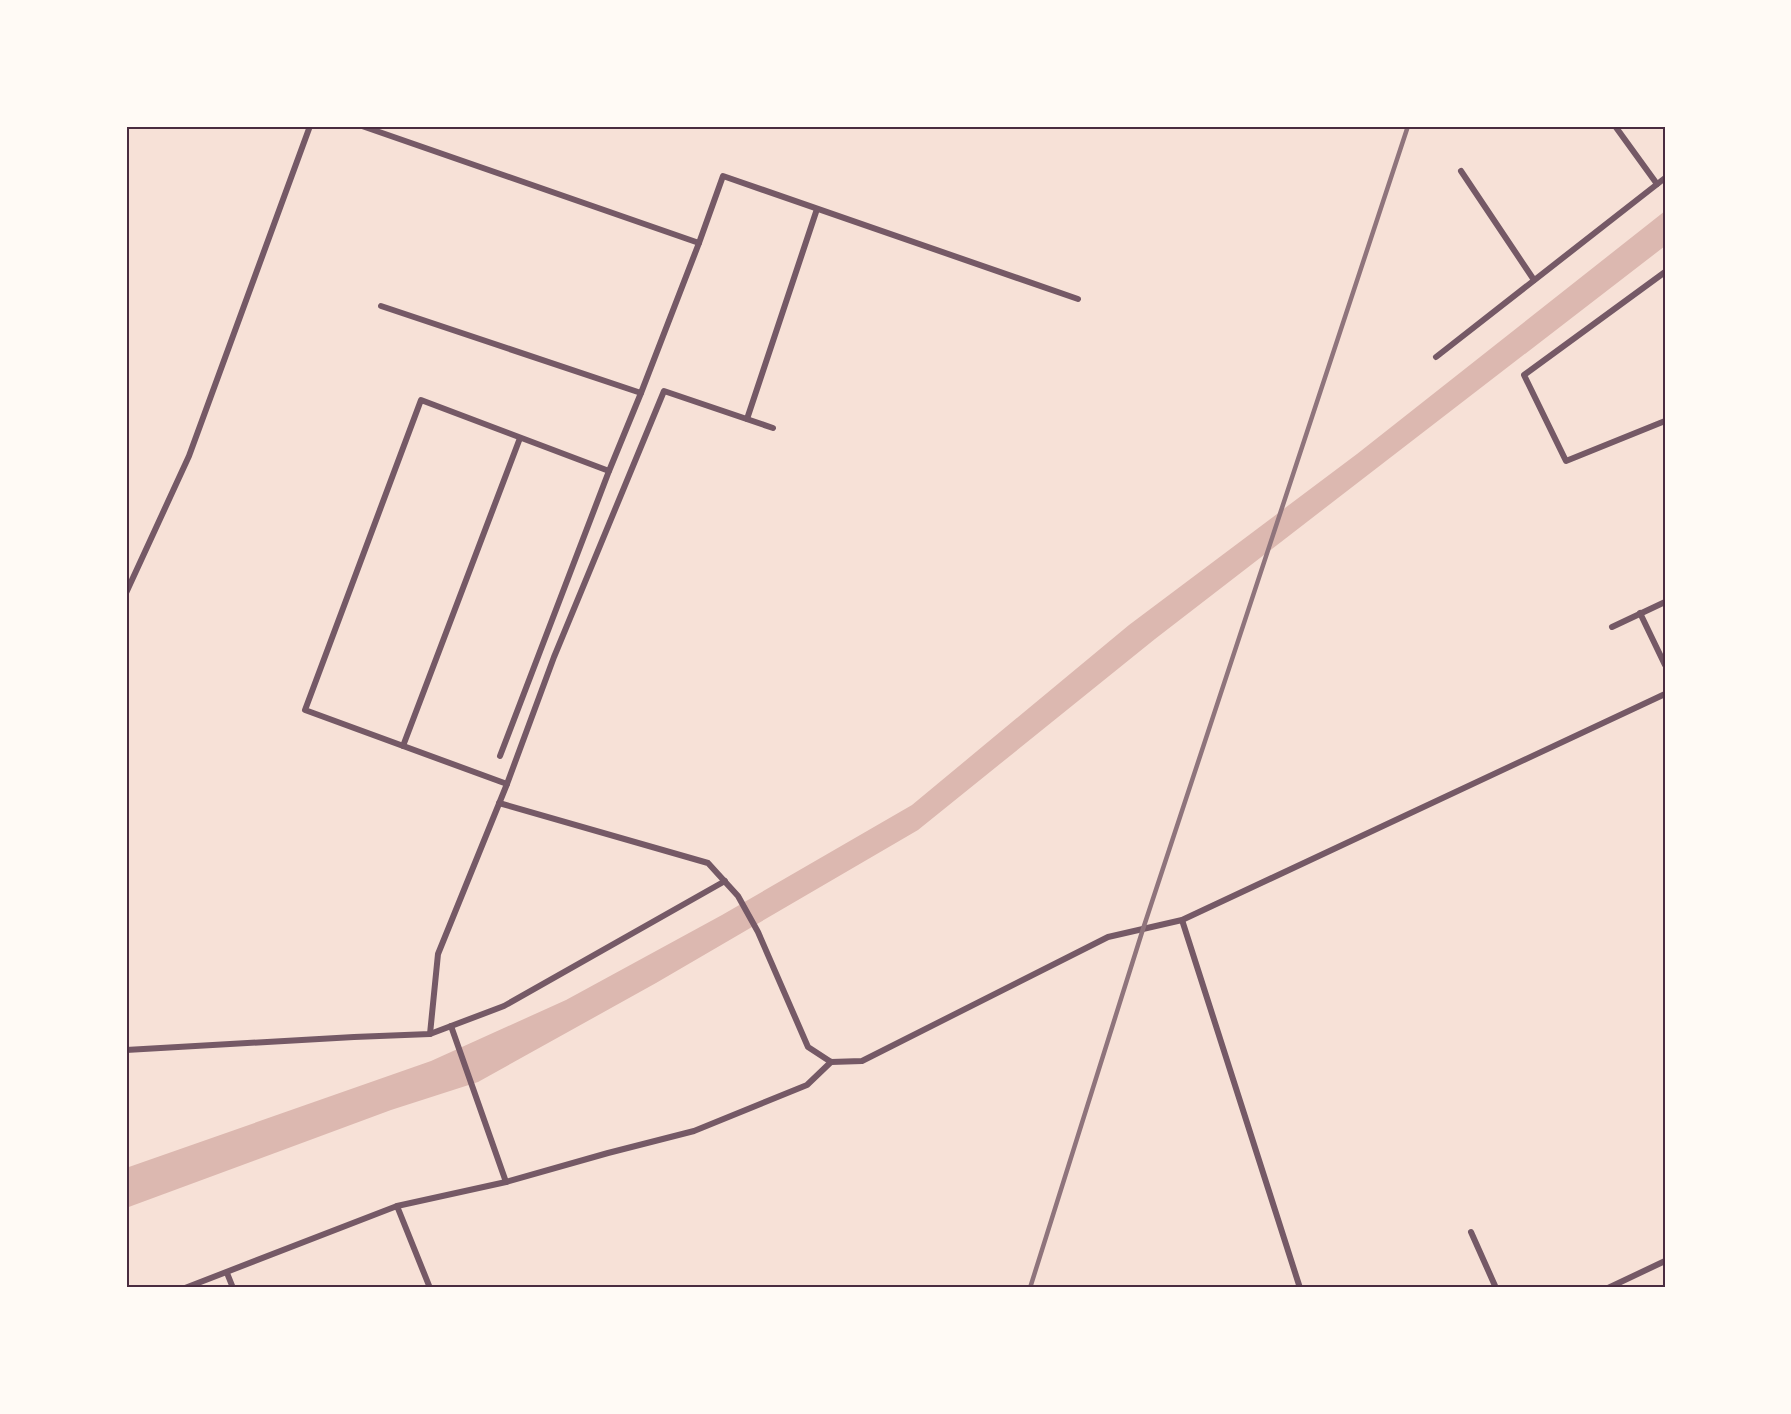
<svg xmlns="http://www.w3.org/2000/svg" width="1791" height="1414" viewBox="0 0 1791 1414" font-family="Jost,sans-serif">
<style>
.water{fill:#dcb8b0}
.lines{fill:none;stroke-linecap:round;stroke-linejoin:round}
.minor{stroke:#755966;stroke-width:6}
.rail{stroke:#8f747c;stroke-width:4.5}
.neatline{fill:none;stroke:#4a2c40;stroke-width:2}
</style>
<rect width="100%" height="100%" fill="#f7e1d7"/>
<polygon class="water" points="1665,211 1665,246 1155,639 918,830 656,983 478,1082 391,1110 126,1208 126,1168 431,1061 566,1000 722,915 912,805 1129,625 1357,454"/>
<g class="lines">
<g class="minor">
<polyline points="362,126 699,243"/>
<polyline points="1615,126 1657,184"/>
<polyline points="1461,171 1534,280"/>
<polyline points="1665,272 1524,375 1566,461 1665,421"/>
<polyline points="381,306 641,393"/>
<polyline points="1436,357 1665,178"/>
<polyline points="747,419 817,209"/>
<polyline points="126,593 189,456 310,126"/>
<polyline points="1640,613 1665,665"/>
<polyline points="1612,627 1665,602"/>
<polyline points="403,746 520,438"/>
<polyline points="500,756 609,471 641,393 699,243 723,176 1078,299"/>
<polyline points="507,784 305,710 421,400 609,471"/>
<polyline points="499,803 708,863 738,896 758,932 808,1047 831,1062 862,1061 1108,937 1182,920 1665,694"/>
<polyline points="1182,920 1300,1288"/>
<polyline points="451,1026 506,1182"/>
<polyline points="430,1034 438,954 507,784 554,657 664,391 773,428"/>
<polyline points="126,1050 354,1037 430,1034 504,1006 725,881"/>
<polyline points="397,1206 506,1182 608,1153 694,1131 807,1085 831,1062"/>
<polyline points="1471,1232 1496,1288"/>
<polyline points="227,1273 233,1288"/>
<polyline points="185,1288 397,1206 430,1288"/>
<polyline points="1608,1288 1665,1261"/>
</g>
<polyline class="rail" points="1030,1288 1143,929 1408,126"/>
</g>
<rect width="1791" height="1414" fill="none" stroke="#fffaf5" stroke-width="255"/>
<rect x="128" y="128" width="1536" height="1158" class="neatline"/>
</svg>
